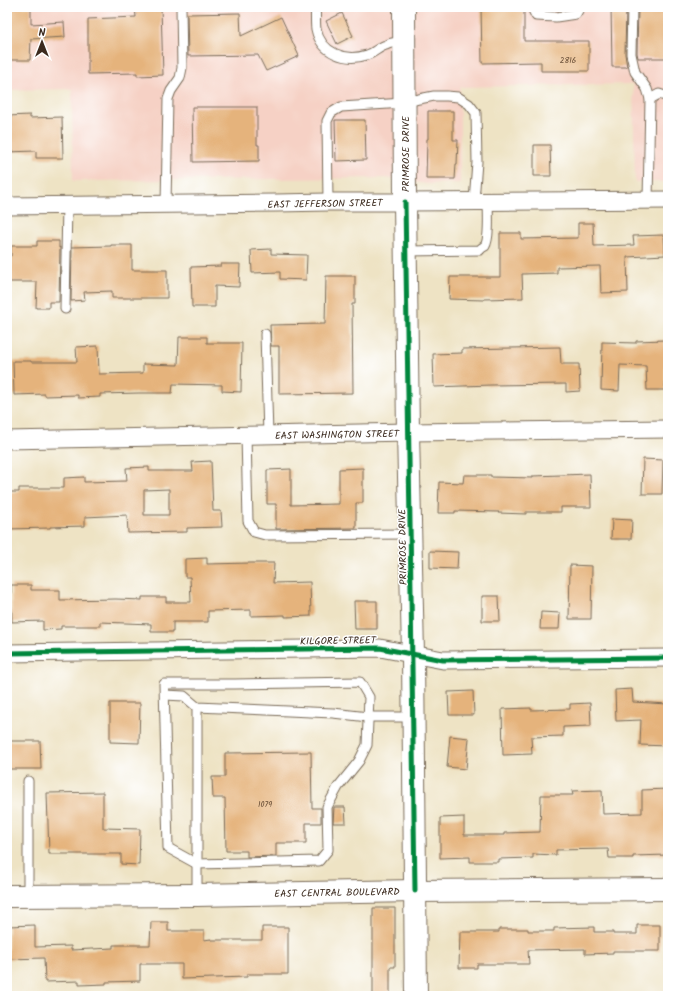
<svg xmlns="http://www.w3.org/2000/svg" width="675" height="1003" viewBox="0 0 675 1003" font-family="Kalam,sans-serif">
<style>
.built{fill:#f6d1c5}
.building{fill:#e5b37b;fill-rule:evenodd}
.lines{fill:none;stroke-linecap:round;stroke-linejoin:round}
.lane-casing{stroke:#7a6b58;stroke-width:11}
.street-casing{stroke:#7a6b58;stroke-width:19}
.secondary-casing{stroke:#7a6b58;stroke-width:24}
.lane{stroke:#fff;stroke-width:9}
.street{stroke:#fff;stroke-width:17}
.secondary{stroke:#fff;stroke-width:22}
.cycleway-casing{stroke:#fff;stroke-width:8}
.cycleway{stroke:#00873e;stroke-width:5}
.labels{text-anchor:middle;stroke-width:3;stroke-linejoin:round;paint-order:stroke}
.number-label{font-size:8px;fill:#664c35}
.street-label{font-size:10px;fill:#3b2a1e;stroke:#fff}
</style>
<rect width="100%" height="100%" fill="#fff"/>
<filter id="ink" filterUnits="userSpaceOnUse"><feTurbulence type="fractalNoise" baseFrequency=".025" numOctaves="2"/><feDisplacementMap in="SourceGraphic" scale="8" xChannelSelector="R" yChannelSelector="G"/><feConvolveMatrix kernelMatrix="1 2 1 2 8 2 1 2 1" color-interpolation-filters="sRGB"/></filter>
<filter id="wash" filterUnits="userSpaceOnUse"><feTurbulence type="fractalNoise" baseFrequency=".012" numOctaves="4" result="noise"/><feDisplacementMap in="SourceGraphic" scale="16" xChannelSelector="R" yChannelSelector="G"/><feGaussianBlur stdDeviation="0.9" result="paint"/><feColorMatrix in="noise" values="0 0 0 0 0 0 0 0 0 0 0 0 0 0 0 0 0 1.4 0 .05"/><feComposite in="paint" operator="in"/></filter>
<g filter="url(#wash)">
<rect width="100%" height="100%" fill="#eee3c4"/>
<polygon class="built" points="7,7 668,7 668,182 635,182 633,84 460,87 460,183 427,184 386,178 73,181 72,89 7,90"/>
<g id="blocks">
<g class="building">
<polygon points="7,7 31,7 31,24 64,22 65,37 31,39 30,60 7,60"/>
<polygon points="135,7 161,7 163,75 137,76 137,73 88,74 88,19 136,17"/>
<polygon points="481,7 524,7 524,41 589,41 589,71 541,71 541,62 482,63"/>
<polygon points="611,7 626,7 625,54 627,67 612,67"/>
<polygon points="638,7 668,7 668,58 638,58 637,53"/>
<polygon points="240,13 241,36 281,17 299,56 266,71 258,55 188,56 187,14"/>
<polygon points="342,13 353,36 337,44 326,21"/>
<polygon points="192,107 257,107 257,145 259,145 259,161 193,162"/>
<polygon points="428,111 453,111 453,140 458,140 457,164 456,164 455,179 426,179 427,139 428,139"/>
<polygon points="30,115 30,118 62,117 63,158 36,158 36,151 7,152 7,116"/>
<polygon points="335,120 365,120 366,160 336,161"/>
<polygon points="534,145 550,145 551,176 534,176"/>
<polygon points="578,223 593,223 594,246 634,245 633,236 664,235 665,255 627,257 628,292 601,293 600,266 557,267 557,273 522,274 523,298 484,299 484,300 449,299 450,277 500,277 500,233 521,233 521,239 578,238"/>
<polygon points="37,241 59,241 59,248 60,247 59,301 59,302 49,302 49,308 36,308 37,282 7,282 7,256 11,256 11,246 37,246"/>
<polygon points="111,245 132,245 132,270 167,270 167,298 112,298 112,291 84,292 85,300 71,301 72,247 111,246"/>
<polygon points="271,249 271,254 307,255 306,280 280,279 280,272 252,273 251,250"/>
<polygon points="221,264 240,264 239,287 215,286 215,307 192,307 191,267 221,266"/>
<polygon points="326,276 355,276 355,304 352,304 353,393 279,394 279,346 271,346 270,325 325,324"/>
<polygon points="179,337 207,337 207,343 242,343 241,392 222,391 222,385 173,384 172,393 139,393 100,394 100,397 78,398 78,395 45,396 45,394 14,395 13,361 31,361 31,362 77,362 76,347 98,346 99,374 143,373 143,364 178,365"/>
<polygon points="665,340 665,390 647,390 646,366 620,365 619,391 601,390 602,342 636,343 636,341"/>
<polygon points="560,347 561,364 579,364 580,391 566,392 566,384 491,385 434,387 433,354 462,353 462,349"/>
<polygon points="643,459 663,460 662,494 642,494"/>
<path d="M211,461L213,511H221L222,527L187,528V532L128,533L127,515L85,517V526L50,527V528L7,529V492H19V488H64V478L84,477V482L127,481L126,468L149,467V471H193L192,462ZM169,489V515H144V490Z"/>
<polygon points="363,468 363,503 356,503 356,528 276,529 276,504 267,504 267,470 291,469 291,505 339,504 339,469"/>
<polygon points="590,474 591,507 561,507 561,512 526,512 526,514 498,513 499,512 455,511 455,513 438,513 439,482 463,483 464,475 491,475 491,477 533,478 533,476"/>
<polygon points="612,519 632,520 631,539 611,539"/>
<polygon points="430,551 458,552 457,569 430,568"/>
<polygon points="207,558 207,564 251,563 274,563 273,583 310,582 311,616 285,617 285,615 251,616 251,610 208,611 208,622 173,622 173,632 151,632 151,624 100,622 100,626 61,626 61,629 43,630 43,621 12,622 11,585 31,585 31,590 60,590 60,600 116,599 142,600 142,597 166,597 166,602 191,602 190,577 185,577 185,559"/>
<polygon points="570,565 592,566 591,619 569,619"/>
<polygon points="482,596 499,596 500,621 482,621"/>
<polygon points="354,601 377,601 377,629 355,629"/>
<polygon points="541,612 560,613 559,629 540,629"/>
<polygon points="632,689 633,702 668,704 668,746 640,745 641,720 616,721 615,690"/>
<polygon points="473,691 474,715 449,715 448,692"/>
<polygon points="110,703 140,703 139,743 110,742"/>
<polygon points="590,703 591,726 563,727 563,736 531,737 532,754 503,755 502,709 531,708 531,710 570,709 570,704"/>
<polygon points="450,736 469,738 466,769 447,767"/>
<polygon points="7,741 40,741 41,769 7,769"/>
<polygon points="311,752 312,808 321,808 321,823 306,823 306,843 276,843 276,856 247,857 247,851 226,851 225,798 213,798 212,777 225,777 225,753"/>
<polygon points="668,789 668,855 633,856 633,858 609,858 608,849 556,850 556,855 533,854 533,858 498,859 498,862 470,862 470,857 440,858 440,818 464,817 464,835 504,835 504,833 540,832 541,795 573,795 572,791 602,790 603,814 642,813 642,790"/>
<polygon points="103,792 103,828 140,829 139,865 121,864 121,854 49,854 47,793"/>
<polygon points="334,807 345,807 346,823 333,823"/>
<polygon points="373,908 395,908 395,967 390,967 390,996 373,996"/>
<polygon points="151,922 168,922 168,931 204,931 204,940 211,939 211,940 262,940 262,927 288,927 288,974 247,974 247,977 182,979 182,964 140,964 140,981 106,982 106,984 79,985 79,981 45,982 44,958 8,959 8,926 35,925 35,947 71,946 71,950 113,948 113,945 150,945"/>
<polygon points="637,925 660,925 660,951 613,951 613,953 585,954 585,949 528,950 529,964 477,964 477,968 459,968 460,932 499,932 499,929 528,929 528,931 554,931 554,928 594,927 594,932 613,932 613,934 637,934"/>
</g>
</g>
</g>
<g filter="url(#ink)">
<use href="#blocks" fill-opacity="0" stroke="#7a6b58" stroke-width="1"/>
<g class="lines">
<g class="lane-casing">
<g id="lane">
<path d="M315,7C316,14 315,22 316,29C321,53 345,62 367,55C374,53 379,47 386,45C392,42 398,42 404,41"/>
<polyline points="533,7 533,10 536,16 556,17 576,14 580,7"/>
<polyline points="632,7 631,54 635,72 647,89 650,99 648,200"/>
<polyline points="650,99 659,94 668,97"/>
<polyline points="328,202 327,121 331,113 341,107 404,103 419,99 434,96 447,96 458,97 469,104 476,113 477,162 474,201"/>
<polyline points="166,204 168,99 171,91 180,78 182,68 181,7"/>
<path d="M406,251L480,250C481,248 483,247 485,246C490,238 488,211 488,201"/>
<polyline points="65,309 67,205"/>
<polyline points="265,334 268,435"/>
<polyline points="246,435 248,521 254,532 265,535 410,534"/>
<polygon points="360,682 369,697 367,745 359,761 338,787 327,807 328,850 319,861 197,864 168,848 164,684 235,684"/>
<polyline points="165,695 184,696 197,707 333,713 368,717 413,717"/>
<polyline points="28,781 28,896"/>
<polyline points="197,895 197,707"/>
</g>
</g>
<g class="street-casing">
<g id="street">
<polyline points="7,206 277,203 328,202 405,202 668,200"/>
<polyline points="7,440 408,432 668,429"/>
<polyline points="7,653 380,648 443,660 668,658"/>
</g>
</g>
<g class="secondary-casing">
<g id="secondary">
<polyline points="404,7 405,202 408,432 413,654 416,996"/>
<polyline points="7,896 197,895 415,891 668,889"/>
</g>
</g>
<use href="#lane" class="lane"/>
<use href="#street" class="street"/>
<use href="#secondary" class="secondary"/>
<g class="cycleway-casing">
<g id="cycleway">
<path d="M405,202C408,432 413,661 415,891"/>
<polyline points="7,653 380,648 443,660 668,658"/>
</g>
</g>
<use href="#cycleway" class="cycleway"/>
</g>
</g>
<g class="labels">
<g class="number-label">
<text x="568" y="63">2816</text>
<text x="265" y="807">1079</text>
</g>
<g class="street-label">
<text transform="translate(405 154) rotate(-90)" y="4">PRIMROSE DRIVE</text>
<text transform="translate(325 203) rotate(-1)" y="4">EAST JEFFERSON STREET</text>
<text transform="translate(337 434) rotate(-1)" y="4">EAST WASHINGTON STREET</text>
<text transform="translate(402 547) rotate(-91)" y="4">PRIMROSE DRIVE</text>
<text transform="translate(338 640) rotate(-1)" y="4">KILGORE STREET</text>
<text transform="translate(337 892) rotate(-1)" y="4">EAST CENTRAL BOULEVARD</text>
</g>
</g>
<rect width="675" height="1003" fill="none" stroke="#fff" stroke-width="24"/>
<g transform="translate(42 42)" stroke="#ffffff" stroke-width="3" paint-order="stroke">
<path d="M0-3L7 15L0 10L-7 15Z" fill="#3b2a1e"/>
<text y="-6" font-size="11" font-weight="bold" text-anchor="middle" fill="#3b2a1e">N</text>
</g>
</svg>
